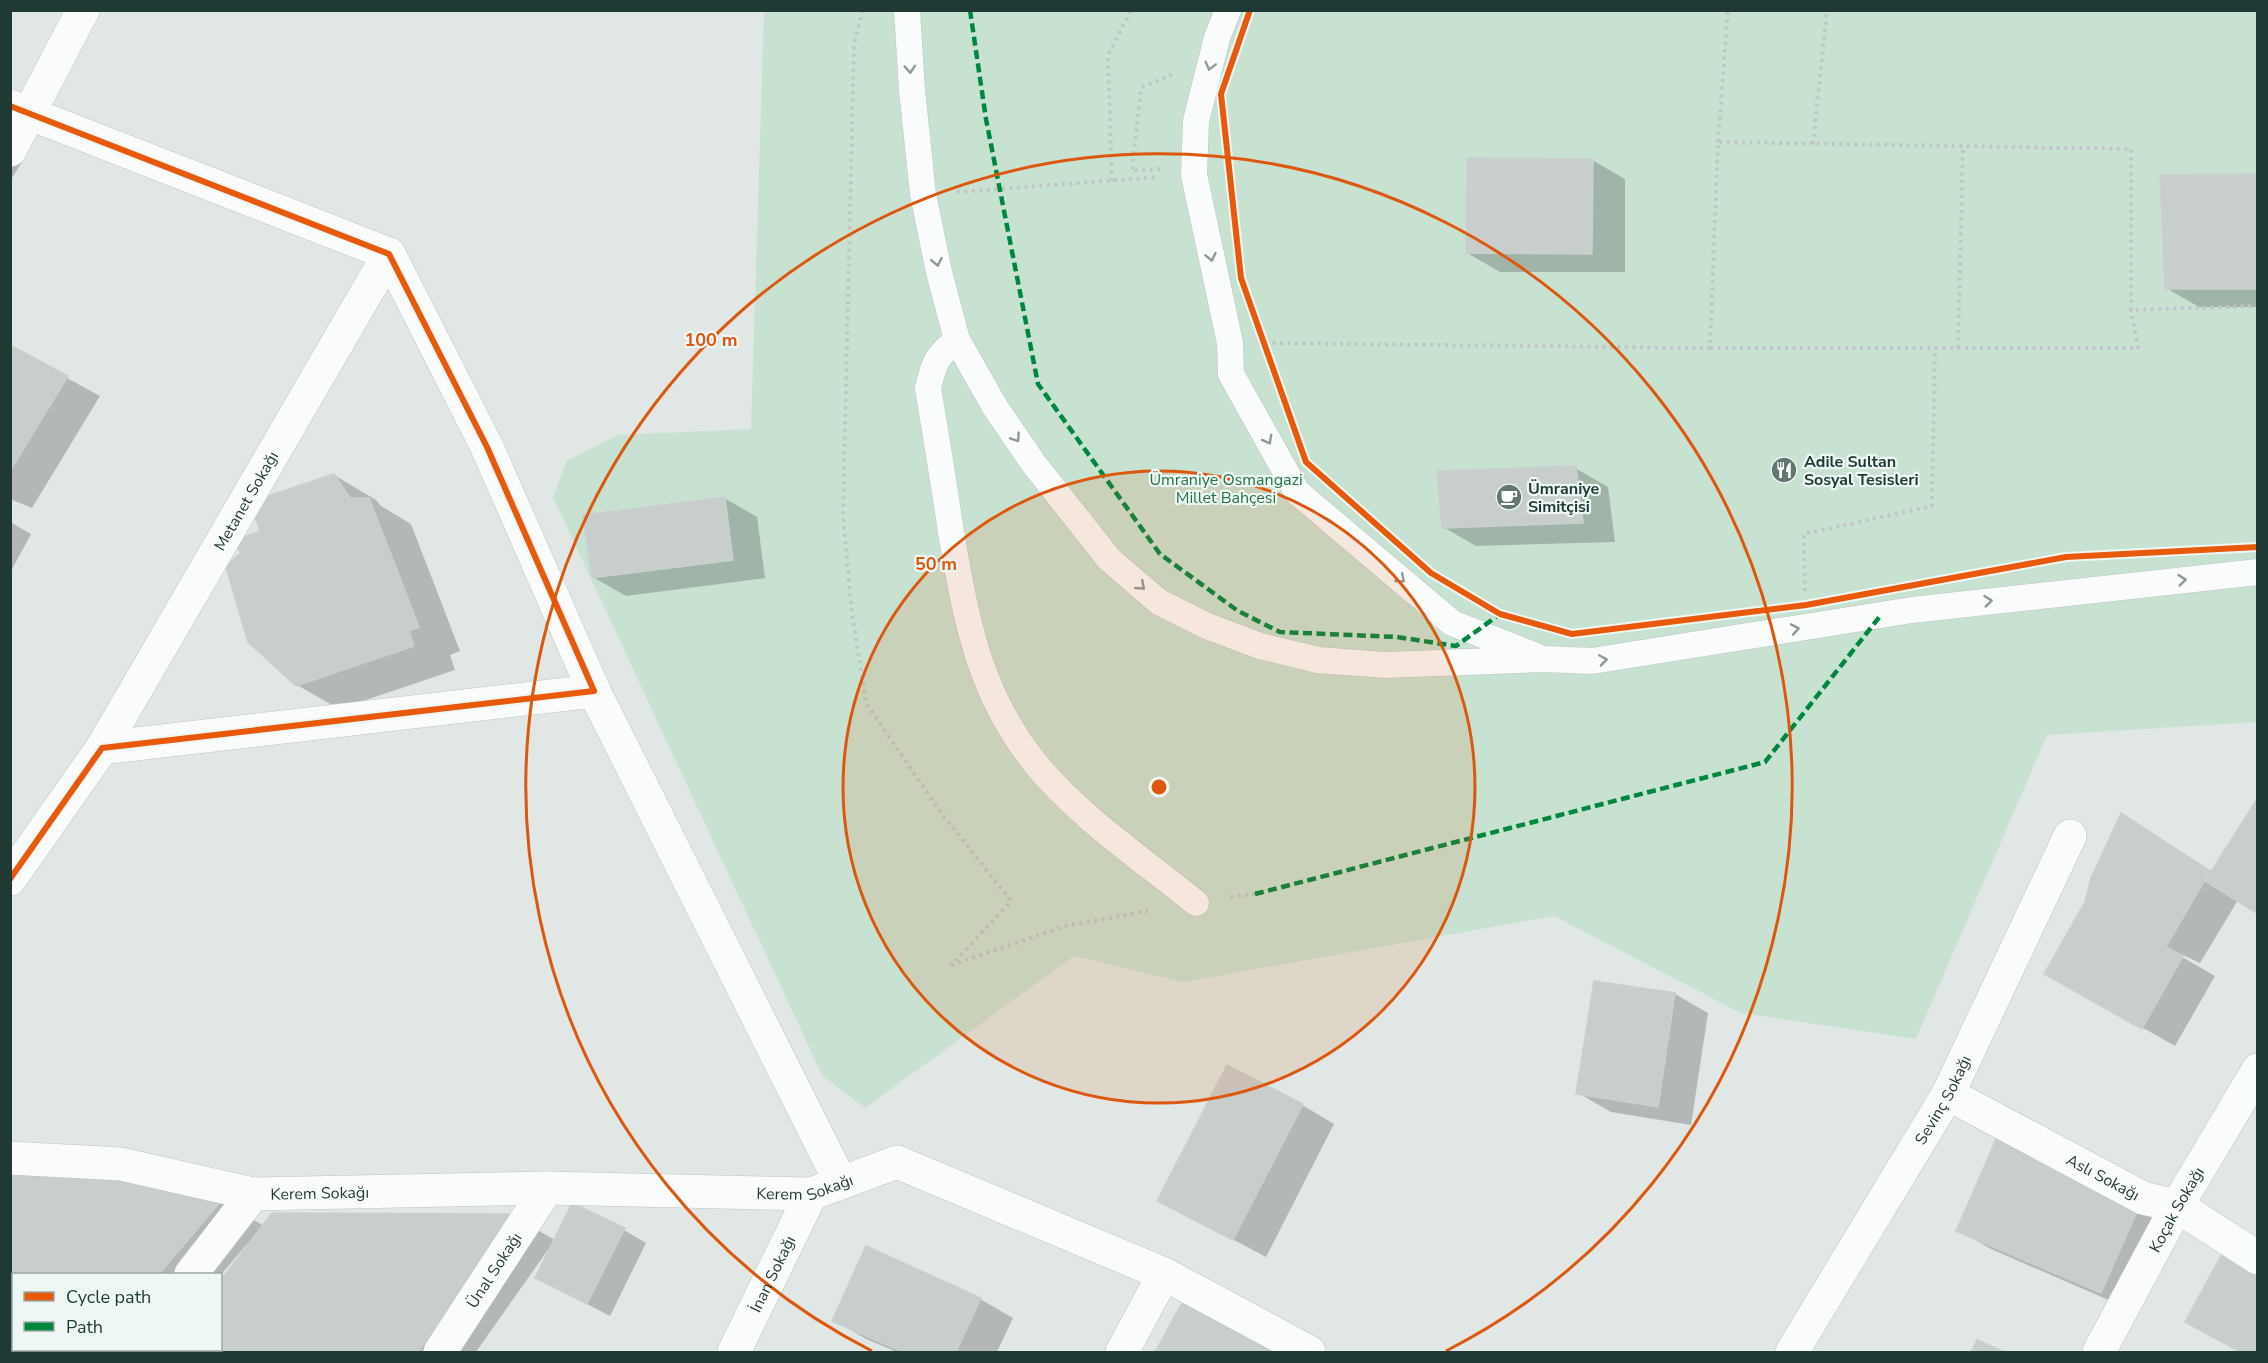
<svg xmlns="http://www.w3.org/2000/svg" width="2268" height="1363" viewBox="0 0 2268 1363" font-family="'Nunito Sans',sans-serif">
<style>
.green{fill:#c8e2d1}
.shadow{fill:#0003}
.building{fill:#c8cecc;stroke:#c9d0cd;stroke-width:1.5}
.lines{fill:none;stroke-linecap:round;stroke-linejoin:round}
.lane-casing{stroke:#bdc4c1;stroke-width:27}
.street-casing{stroke:#bdc4c1;stroke-width:34}
.path{stroke:#bfc7c6;stroke-width:4;stroke-dasharray:3 4.5;stroke-linecap:butt}
.lane{stroke:#fafbfb;stroke-width:26}
.street{stroke:#fafbfb;stroke-width:33}
.quiet{stroke:#00873e;stroke-width:4.5;stroke-dasharray:9 4.5;stroke-linecap:butt}
.cycleway-casing{stroke:#eef7f3;stroke-width:10}
.cycleway{stroke:#e8590c;stroke-width:6}
.oneway{stroke:#8c9a98}
.ring{fill:none;stroke:#de570e;stroke-width:3}
.labels{text-anchor:middle;stroke-width:4.5;stroke-linejoin:round;paint-order:stroke}
.poi-label{font-size:16px;font-weight:bold;fill:#1f3a34;stroke:#eef7f3;text-anchor:start}
.park-label{font-size:16px;fill:#277249;stroke:#eef7f3}
.street-label{font-size:16px;fill:#1f3a34;stroke:#eef7f3}
.centre{fill:#de570e;stroke:#eef7f3;stroke-width:3}
.ring-label{font-size:18px;text-anchor:middle;font-weight:bold;fill:#de570e;stroke:#eef7f3;stroke-width:4.5;stroke-linejoin:round;paint-order:stroke}
</style>
<rect width="100%" height="100%" fill="#e0e7e4"/>
<polygon class="green" points="764,11 2257,11 2257,722 2047,735 1916,1039 1741,1013 1554,916 1183,982 1074,956 865,1108 822,1075 553,497 567,461 618,435 751,429"/>
<g class="shadow">
<polygon points="10,155 22,162 10,181"/>
<polygon points="1592,160 1625,179 1625,272 1500,272 1467,253"/>
<polygon points="2258,175 2258,307 2199,307 2166,288"/>
<polygon points="10,347 100,396 32,508 10,499"/>
<polygon points="1575,468 1608,487 1615,542 1476,546 1443,527"/>
<polygon points="334,475 376,500 381,506 411,524 460,651 450,655 455,670 339,709 297,685 262,532"/>
<polygon points="724,498 757,517 765,578 626,596 593,577"/>
<polygon points="10,522 31,534 10,573"/>
<polygon points="2122,815 2213,872 2238,900 2200,963 2183,955 2182,957 2215,976 2175,1046 2046,973 2087,902"/>
<polygon points="1675,994 1708,1013 1691,1125 1611,1112 1578,1093"/>
<polygon points="1302,1105 1334,1124 1266,1257 1159,1200"/>
<polygon points="1999,1137 2175,1218 2134,1311 1991,1249 1958,1230"/>
<polygon points="10,1174 222,1202 264,1226 513,1216 555,1240 624,1230 646,1243 610,1316 537,1278 553,1244 552,1244 476,1352 168,1352 171,1350 220,1350 249,1246 247,1244 220,1276 14,1274"/>
<polygon points="980,1299 1013,1318 997,1352 897,1352 866,1339 834,1320"/>
<polygon points="1182,1305 1271,1352 1157,1352"/>
<polygon points="113,1350 158,1350 155,1352 118,1352"/>
</g>
<g class="building">
<polygon points="1467,158 1593,159 1592,254 1466,253"/>
<polygon points="2258,174 2258,289 2165,289 2160,175"/>
<polygon points="10,345 68,376 10,471"/>
<polygon points="1576,466 1583,523 1442,528 1437,471"/>
<polygon points="334,474 350,498 369,498 419,627 409,631 414,646 296,686 248,642 226,567 241,552 230,542 260,531 250,502"/>
<polygon points="725,497 733,560 592,578 583,515"/>
<polygon points="2257,799 2258,799 2258,914 2205,881"/>
<polygon points="2121,813 2210,871 2167,945 2085,902 2091,878"/>
<polygon points="2085,902 2183,956 2142,1029 2044,974"/>
<polygon points="1594,981 1675,993 1658,1107 1576,1094"/>
<polygon points="1227,1065 1303,1104 1233,1240 1157,1201"/>
<polygon points="1998,1135 2143,1198 2101,1293 1956,1231"/>
<polygon points="10,1172 96,1176 222,1200 159,1274 14,1274 14,1290 10,1288"/>
<polygon points="572,1203 625,1228 587,1304 535,1278"/>
<polygon points="272,1213 513,1214 418,1352 167,1352 169,1350 220,1350 220,1281"/>
<polygon points="866,1246 981,1298 956,1352 903,1352 832,1321"/>
<polygon points="2222,1254 2258,1274 2258,1352 2240,1352 2185,1322"/>
<polygon points="1182,1303 1274,1352 1155,1352"/>
<polygon points="1977,1340 2005,1352 1971,1352"/>
</g>
<g class="lines">
<g class="lane-casing">
<g id="lane">
<polyline points="907,10 912,90 923,194 939,272 957,340 995,407 1034,464 1109,559 1159,602 1207,626 1260,646 1318,660 1385,665 1544,659 1592,661 1912,610 2258,572"/>
<polyline points="1228,10 1217,38 1196,121 1194,175 1230,343 1231,374 1297,492 1452,623 1536,656"/>
<path d="M957,340C936,356 934,363 928,388C936,436 944,484 951,532C966,618 978,692 1035,763C1079,817 1142,859 1196,903"/>
</g>
</g>
<g class="street-casing">
<g id="street">
<polyline points="10,106 389,254 487,447 594,691 102,748 10,879"/>
<polyline points="10,150 83,10"/>
<polyline points="594,691 841,1183"/>
<path id="s1" d="M102,748L389,254"/>
<path id="s2" d="M1948,1094L2143,1198L2177,1206L2258,1258"/>
<polyline points="10,1158 121,1164 253,1194"/>
<path id="s3" d="M191,1274L253,1194L547,1188L811,1194L897,1162L1164,1274L1309,1352"/>
<polyline points="131,1352 133,1350"/>
<path id="s4" d="M440,1352L547,1188"/>
<path id="s5" d="M734,1352L811,1194"/>
<polyline points="1122,1352 1164,1274"/>
<path id="s6" d="M1792,1352L1948,1094L2070,836"/>
<path id="s7" d="M2099,1352L2177,1206L2258,1070"/>
</g>
</g>
<g class="path">
<polyline points="863,10 854,44 843,517 852,613 866,703 939,810 1011,901 952,965 1065,926 1148,911"/>
<polyline points="1718,142 1728,10"/>
<polyline points="1813,144 1827,10"/>
<polyline points="1160,169 1132,171 1141,88 1173,74"/>
<polyline points="1112,181 1108,55 1131,10"/>
<polyline points="957,192 1159,177"/>
<polyline points="1265,343 1710,348 1718,142 2131,149 2131,310 2258,306"/>
<polyline points="1710,348 2138,348 2131,310"/>
<polyline points="1958,348 1963,147"/>
<polyline points="1805,591 1804,534 1932,506 1935,348"/>
<polyline points="1230,897 1255,894"/>
</g>
<use href="#lane" class="lane"/>
<use href="#street" class="street"/>
<g class="quiet">
<polyline points="970,10 986,119 1038,384 1160,554 1238,611 1280,632 1397,637 1456,646 1500,614"/>
<polyline points="1255,894 1765,762 1881,615"/>
</g>
<g class="cycleway-casing">
<g id="cycleway">
<polyline points="1250,10 1221,94 1241,278 1306,462 1431,573 1500,614 1572,634 1806,605 2066,557 2258,547"/>
<polyline points="10,106 389,254 487,447 594,691 102,748 10,879"/>
</g>
</g>
<use href="#cycleway" class="cycleway"/>
</g>
<defs><path id="oneway-chevron" d="M-2-3.5L2.5 0L-2 3.5" fill="none" stroke-width="1.6" stroke-linecap="round" stroke-linejoin="round" transform="scale(1.5)"/></defs>
<g class="oneway">
<use href="#oneway-chevron" transform="translate(1210 66) rotate(104)"/>
<use href="#oneway-chevron" transform="translate(910 69) rotate(86)"/>
<use href="#oneway-chevron" transform="translate(1211 257) rotate(78)"/>
<use href="#oneway-chevron" transform="translate(937 262) rotate(79)"/>
<use href="#oneway-chevron" transform="translate(1016 438) rotate(56)"/>
<use href="#oneway-chevron" transform="translate(1268 440) rotate(61)"/>
<use href="#oneway-chevron" transform="translate(1401 579) rotate(40)"/>
<use href="#oneway-chevron" transform="translate(2182 580) rotate(-6)"/>
<use href="#oneway-chevron" transform="translate(1141 586) rotate(41)"/>
<use href="#oneway-chevron" transform="translate(1988 601) rotate(-6)"/>
<use href="#oneway-chevron" transform="translate(1795 629) rotate(-10)"/>
<use href="#oneway-chevron" transform="translate(1603 660) rotate(-9)"/>
</g>
<circle cx="1159" cy="787" r="316" fill="#de570e" fill-opacity=".12"/>
<g class="ring">
<circle cx="1159" cy="787" r="316"/>
<path d="M872 1351A633 633 0 1 1 1446 1351"/>
</g>
<defs>
<g id="restaurant-disc" transform="scale(1.35)"><circle r="9.5" fill="#637772" stroke="#eef7f3"/><path d="M-5-6h1v4h1v-4h1v4h1v-4h1v5L-1.5 .5V6h-2V.5L-5-1ZM5-6V6H3V1.5H1.5Q1.5-4 5-6Z" fill="#fff"/></g>
<g id="cafe-disc" transform="scale(1.35)"><circle r="9.5" fill="#637772" stroke="#eef7f3"/><path d="M-5.5-4.5H6V0H3Q3 3.5 0 3.5H-2.5Q-5.5 3.5-5.5 0ZM3-3.2v2h1.7v-2ZM-6 4.5H4V6H-6Z" fill="#fff"/></g>
</defs>
<g fill-rule="evenodd">
<use href="#restaurant-disc" x="1784" y="470"/>
<use href="#cafe-disc" x="1509" y="497"/>
</g>
<g class="labels">
<g class="poi-label">
<text x="1804" y="467">Adile Sultan<tspan x="1804" dy="18">Sosyal Tesisleri</tspan></text>
<text x="1528" y="494">Ümraniye<tspan x="1528" dy="18">Simitçisi</tspan></text>
</g>
<g class="park-label">
<text x="1226" y="485">Ümraniye Osmangazi<tspan x="1226" dy="18">Millet Bahçesi</tspan></text>
</g>
<g class="street-label">
<text dy="6" stroke="none"><textPath href="#s1" startOffset="286">Metanet Sokağı</textPath></text>
<text dy="6" stroke="none"><textPath href="#s6" startOffset="294">Sevinç Sokağı</textPath></text>
<text dy="6" stroke="none"><textPath href="#s2" startOffset="176">Aslı Sokağı</textPath></text>
<text dy="6" stroke="none"><textPath href="#s3" startOffset="654">Kerem Sokağı</textPath></text>
<text dy="6" stroke="none"><textPath href="#s3" startOffset="168">Kerem Sokağı</textPath></text>
<text dy="6" stroke="none"><textPath href="#s7" startOffset="162">Koçak Sokağı</textPath></text>
<text dy="6" stroke="none"><textPath href="#s4" startOffset="98">Ünal Sokağı</textPath></text>
<text dy="6" stroke="none"><textPath href="#s5" startOffset="87">İnan Sokağı</textPath></text>
</g>
</g>
<circle cx="1159" cy="787" r="9" class="centre"/>
<g class="ring-label">
<text x="711" y="346">100 m</text>
<text x="936" y="570">50 m</text>
</g>
<rect width="2268" height="1363" fill="none" stroke="#1f3a34" stroke-width="24"/>
<rect x="12" y="1273" width="210" height="78" fill="#eef7f3" stroke="#9baba7" stroke-width="1.5"/>
<rect x="24" y="1292" width="30" height="9" fill="#e8590c" stroke="#9baba7" stroke-width="1.5"/>
<text x="66" y="1303" font-size="18" fill="#1f3a34">Cycle path</text>
<rect x="24" y="1322" width="30" height="9" fill="#00873e" stroke="#9baba7" stroke-width="1.5"/>
<text x="66" y="1333" font-size="18" fill="#1f3a34">Path</text>
</svg>
